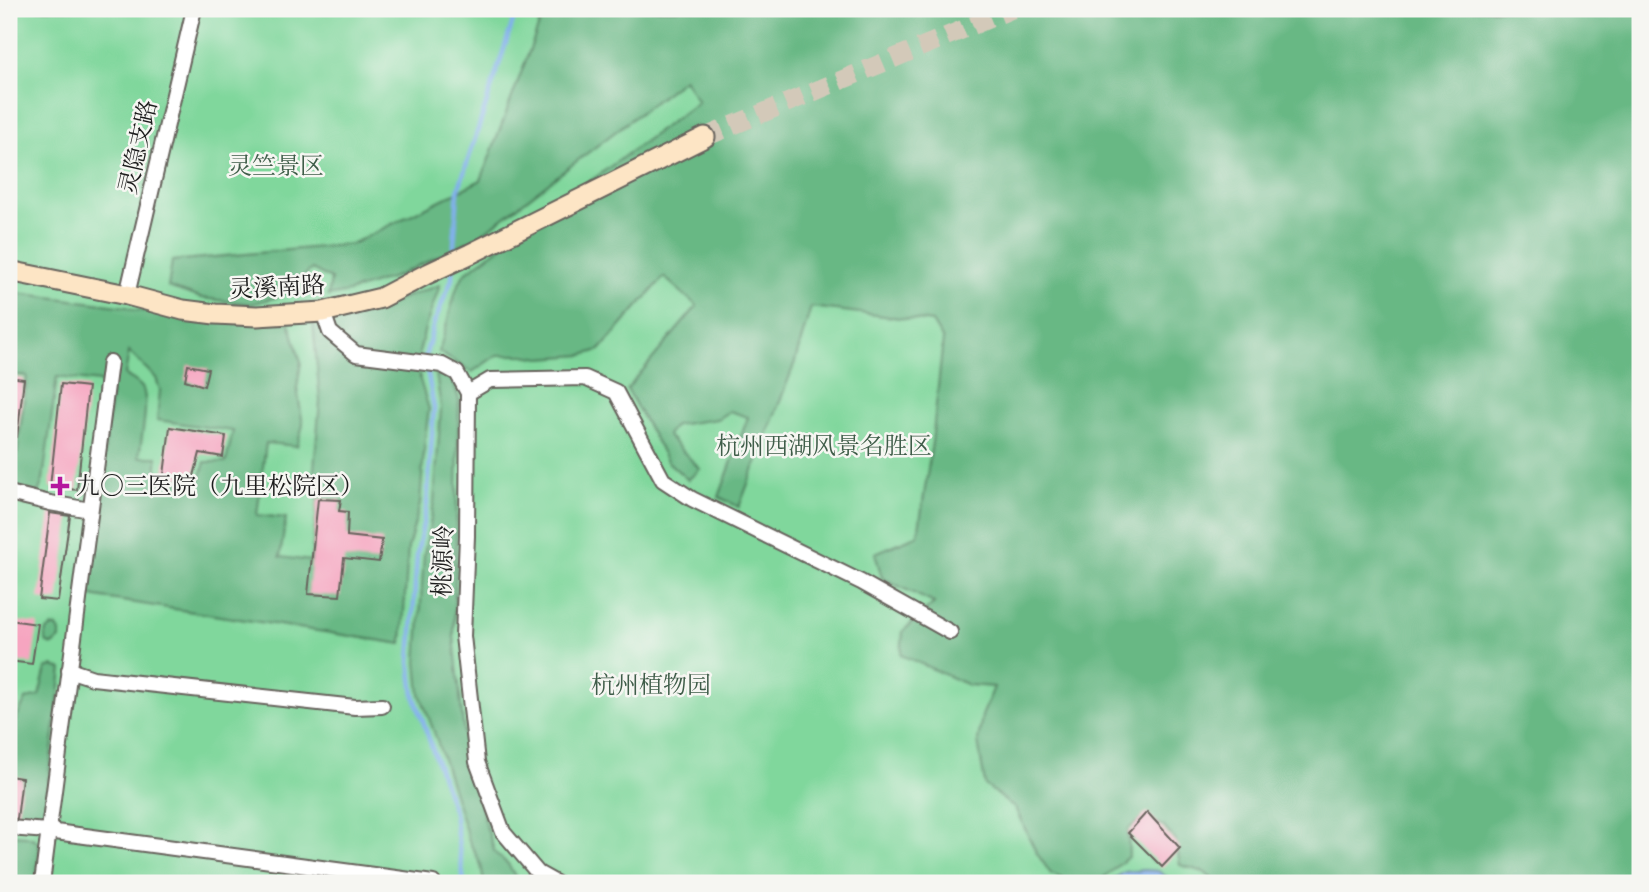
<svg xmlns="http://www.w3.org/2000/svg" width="1649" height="892" viewBox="0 0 1649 892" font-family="'EB Garamond','Noto Serif SC',serif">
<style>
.green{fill:#80d79c;stroke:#4e7a5c;stroke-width:2}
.forest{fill:#68b884;stroke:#426a50;stroke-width:2;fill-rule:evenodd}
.water{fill:#81b0eb;stroke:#4e6684;stroke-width:2}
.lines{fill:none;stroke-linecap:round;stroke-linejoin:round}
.stream{stroke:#81b0eb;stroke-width:4.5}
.building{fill:#f6a5c0}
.secondary-tunnel{stroke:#d3c9b9;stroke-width:19;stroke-dasharray:19 10;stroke-linecap:butt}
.street-casing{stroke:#67635d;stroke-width:18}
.secondary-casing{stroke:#67635d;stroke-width:23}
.street{stroke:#fff;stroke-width:14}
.secondary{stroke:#fde5c5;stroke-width:19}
.poi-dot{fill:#b5179e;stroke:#f6f6f2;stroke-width:2.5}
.labels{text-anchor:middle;stroke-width:5;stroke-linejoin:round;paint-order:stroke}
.street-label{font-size:24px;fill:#1c1c1c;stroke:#f6f6f2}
.park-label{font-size:24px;fill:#3f5d49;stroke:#f6f6f2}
.poi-label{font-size:24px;fill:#1c1c1c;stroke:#f6f6f2;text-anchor:start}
</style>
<rect width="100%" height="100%" fill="#f6f6f2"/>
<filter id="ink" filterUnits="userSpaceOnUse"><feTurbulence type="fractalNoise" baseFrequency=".0143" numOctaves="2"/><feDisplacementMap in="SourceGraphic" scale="14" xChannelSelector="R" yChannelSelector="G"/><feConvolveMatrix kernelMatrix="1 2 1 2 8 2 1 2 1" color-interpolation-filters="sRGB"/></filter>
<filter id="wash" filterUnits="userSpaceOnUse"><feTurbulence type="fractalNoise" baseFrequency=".00686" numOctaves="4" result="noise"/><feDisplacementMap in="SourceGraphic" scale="28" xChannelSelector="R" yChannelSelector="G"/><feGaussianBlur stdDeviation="1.57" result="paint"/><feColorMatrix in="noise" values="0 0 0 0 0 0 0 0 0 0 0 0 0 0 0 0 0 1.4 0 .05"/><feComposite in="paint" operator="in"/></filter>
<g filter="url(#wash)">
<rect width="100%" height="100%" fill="#f3e8d5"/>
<rect class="green" x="9" y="9" width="1631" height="874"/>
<g class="forest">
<polygon points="545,9 1640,9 1640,883 1217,883 1204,872 1180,865 1176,841 1163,826 1145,817 1128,829 1129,856 1099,882 1073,883 1051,874 1036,852 1015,808 985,785 978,741 982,716 994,687 968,685 901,655 903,631 934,603 882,578 875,553 918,535 932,442 943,340 932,322 811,307 794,365 739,507 719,497 748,417 730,411 717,419 675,425 667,435 700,469 688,480 667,461 627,389 697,306 664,277 600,350 583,355 541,358 524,355 497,355 472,372 439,352 456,290 464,274 698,102 684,79 478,237 397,276 349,292 328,296 331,279 312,269 281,296 251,304 201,298 168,287 172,261 352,244 481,180"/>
<path d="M440,285L425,328L419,353L420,380L429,409L425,438L420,504L408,548L402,644L96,597L89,594L111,393L99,382L57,377L43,480L38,493L18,488L14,479L27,376L9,374V292L127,307L134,310L244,323L289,322L301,362L297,388L303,425L297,446L266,443L257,515L286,518L280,557L311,561L318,499L312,491L320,401L313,322L389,303ZM129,352L156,378L160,390L157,420L233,431L226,462H205L198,486L157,478V457H139C141,439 149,405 143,389C139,382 132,379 125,375Z"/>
<polygon points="436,374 449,376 454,383 459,400 454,636 464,735 485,822 495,853 508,864 519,883 484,883 481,865 469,841 437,740 420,694 417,662 424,555 434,502 441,408"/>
<polygon points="52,627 57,627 60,632 60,639 53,645 47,643 45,638 47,631"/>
<polygon points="53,666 62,669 43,823 9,821 9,742 14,743 15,721 26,699 39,696 46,668"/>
<path d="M9,835C20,836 33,834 40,845L36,883H9Z"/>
</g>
<polygon class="water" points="1144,870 1158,871 1168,878 1168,883 1123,883 1113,879 1125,872"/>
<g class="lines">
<g class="stream">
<polyline points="453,257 458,191 517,9"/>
<polyline points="452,269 452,279 434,323 425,358 434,408 427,504 417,555 410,662 414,695 454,812 464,883"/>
</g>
</g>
<g id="blocks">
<g class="building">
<polygon points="188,365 208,369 204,386 185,380"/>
<polygon points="9,377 24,379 17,437 9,437"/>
<polygon points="61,384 88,387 77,490 50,487"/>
<polygon points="170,427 226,436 223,457 200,453 193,480 164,475"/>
<polygon points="318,499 341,500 339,511 348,512 347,536 382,540 379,562 344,558 340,596 308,594"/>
<polygon points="50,513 70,516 58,601 39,599"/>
<polygon points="9,620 38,624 32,664 9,661"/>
<polygon points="9,776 22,778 17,819 9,818"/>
<polygon points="1147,812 1180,848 1162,867 1128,833"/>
</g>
</g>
</g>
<g filter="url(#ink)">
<use href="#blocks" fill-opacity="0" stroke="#67635d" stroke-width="2"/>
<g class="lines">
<polyline class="secondary-tunnel" points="705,137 1012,9"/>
<g class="street-casing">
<g id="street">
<polyline points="127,295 194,9"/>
<polyline points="323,312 330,332 356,354 442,365 457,373 468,393 467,536 463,636 477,762 503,832 538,873 556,883"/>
<polyline points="468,393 490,380 585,378 616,392 663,480 692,499 861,582 950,632"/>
<polyline points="9,493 50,503 90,510"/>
<polyline points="69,670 93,678 355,707 382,706"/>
<polyline points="9,828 48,831 433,883"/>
<polyline points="42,883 110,362"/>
</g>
</g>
<g class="secondary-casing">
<polyline id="secondary" points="9,271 127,295 183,310 215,314 257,316 323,312 381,298 425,275 470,254 705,137"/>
</g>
<use href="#street" class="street"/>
<use href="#secondary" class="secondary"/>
</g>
</g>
<path class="poi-dot" d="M56.5 475.5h7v7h7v7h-7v7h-7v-7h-7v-7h7z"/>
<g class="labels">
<g class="street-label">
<text transform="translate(138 147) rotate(-77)" y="8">灵隐支路</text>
<text transform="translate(277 287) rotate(-3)" y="8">灵溪南路</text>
<text transform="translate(443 561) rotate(-88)" y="8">桃源岭</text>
</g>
<g class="park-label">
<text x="276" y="174">灵竺景区</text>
<text x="824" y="454">杭州西湖风景名胜区</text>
<text x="651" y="693">杭州植物园</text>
</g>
<g class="poi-label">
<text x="76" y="494">九〇三医院（九里松院区）</text>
</g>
</g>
<rect width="1649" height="892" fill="none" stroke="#f6f6f2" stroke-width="35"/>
</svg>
